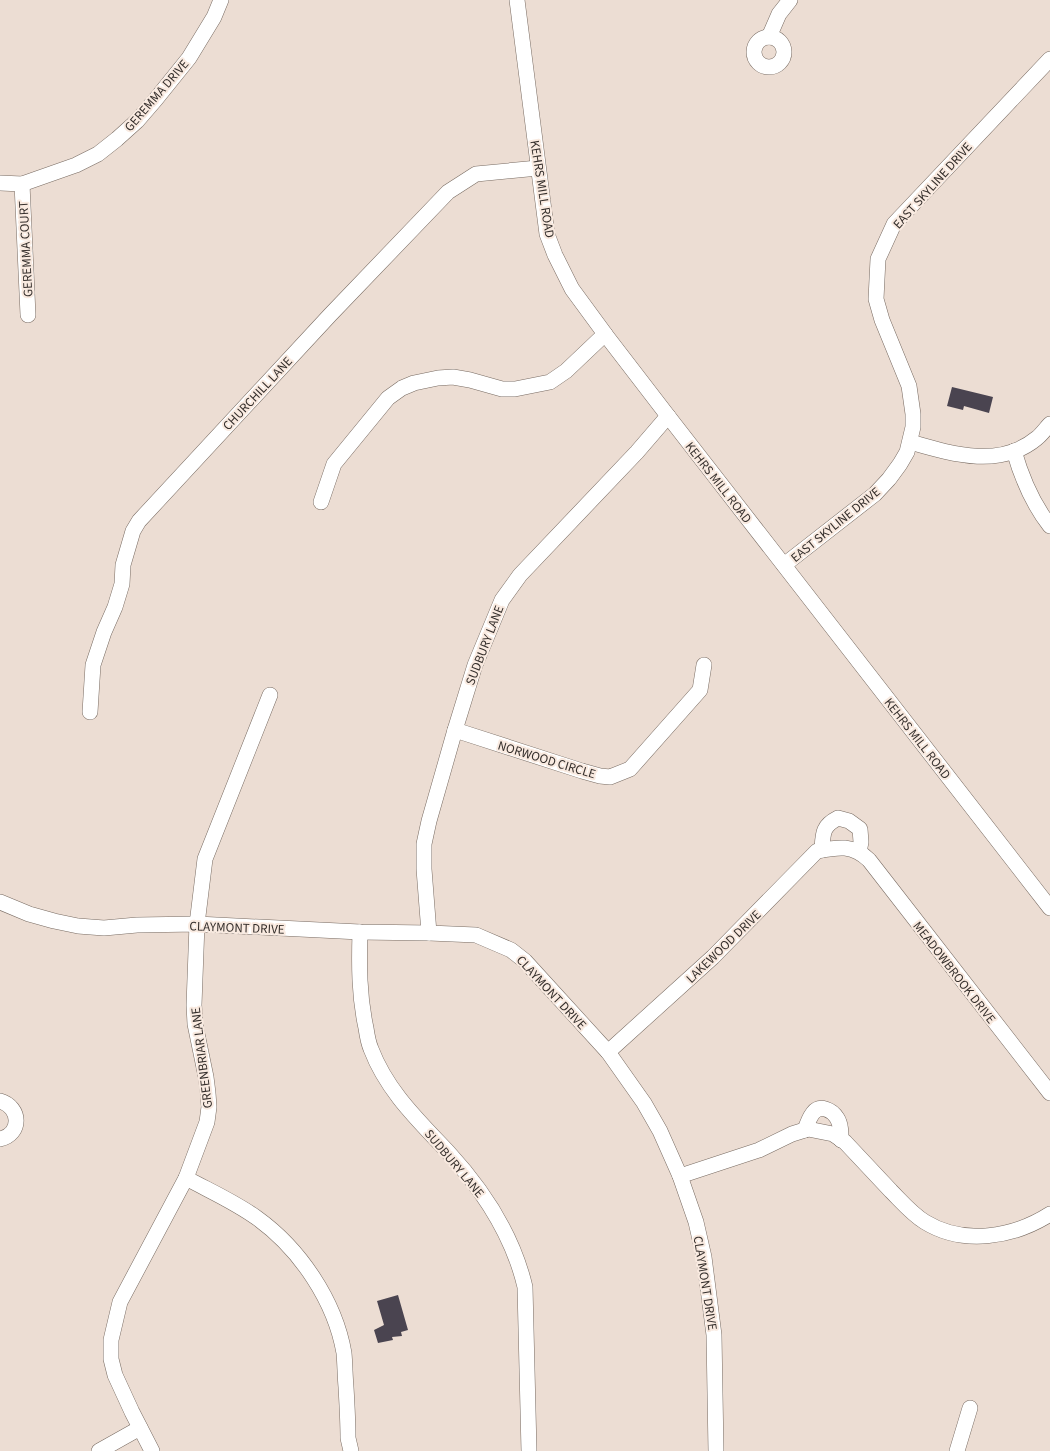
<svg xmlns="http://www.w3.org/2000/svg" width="1050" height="1451" viewBox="0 0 1050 1451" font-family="'Source Sans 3',sans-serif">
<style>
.building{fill:#4a4450}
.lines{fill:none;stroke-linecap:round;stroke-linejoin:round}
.minor-casing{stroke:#786b62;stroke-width:16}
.minor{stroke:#fff;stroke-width:15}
.labels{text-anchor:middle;stroke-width:4;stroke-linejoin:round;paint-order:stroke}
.street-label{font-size:13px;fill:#352f2c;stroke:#f9eae0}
</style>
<rect width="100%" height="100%" fill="#ecddd3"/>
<g class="building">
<polygon points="952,387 993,397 989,413 964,406 963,410 947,406"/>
<polygon points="398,1295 408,1330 401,1332 402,1336 392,1337 393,1340 378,1343 374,1330 384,1325 377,1301"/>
</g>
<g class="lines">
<g class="minor-casing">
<g id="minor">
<polyline points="517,0 547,234 555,255 572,289 605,334 668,416 1050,908"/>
<polyline points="769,37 779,14 790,0"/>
<circle cx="769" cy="52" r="15"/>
<polyline points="0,183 22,184 76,165 98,154 117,139 137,121 156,99 189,58 214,17 221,0"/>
<polyline points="22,184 28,315"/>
<path d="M910,442C952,454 1000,469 1037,438C1042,434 1046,428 1050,424"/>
<path d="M1014,451C1022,479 1032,503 1050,526"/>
<polyline points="321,502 334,464 388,398 402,388 414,383 438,378 453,377 470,380 502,389 515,389 550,382 566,371 605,334"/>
<polyline points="784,565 875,494 889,479 900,464 907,452 913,427 913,414 909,386 882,320 876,299 878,259 894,224 1050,59"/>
<polyline points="90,712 93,665 104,632 115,607 122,584 123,565 133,531 139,521 330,315 448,192 476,174 538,168"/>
<polyline points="455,730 582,771 600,776 610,777 630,769 700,690 704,665"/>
<path d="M822,850C823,834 822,826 838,818L849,821L860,829L861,842L859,852"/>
<polyline points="0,902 29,914 54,921 78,926 104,928 137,925 197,924 360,932 429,933 476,935 511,950 525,961 608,1052 644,1103 660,1131 680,1176 696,1222 704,1257 714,1335 716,1451"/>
<path d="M360,932C359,965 359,996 366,1028C367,1035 368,1042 371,1049C387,1091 418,1120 448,1152C483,1190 513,1236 525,1287L529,1451"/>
<polyline points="429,933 424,869 424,844 429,821 455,730 475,665 502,600 520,575 637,452 668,416"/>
<path d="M608,1052L713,957L817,851C838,847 852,844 869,860L1050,1093"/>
<path d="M0,1101C21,1107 22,1134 0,1139"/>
<path d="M805,1130C807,1124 809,1118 813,1113C820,1104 832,1110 837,1118C841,1124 841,1133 841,1140"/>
<path d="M680,1176L759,1150L792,1134L808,1129L833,1134L845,1142C860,1158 876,1175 891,1191C902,1202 912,1214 925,1222C964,1246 1014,1237 1050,1214"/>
<path d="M186,1178C210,1191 235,1202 257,1218C300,1249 335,1301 344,1353C345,1364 345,1376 346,1387C347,1404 348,1421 348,1438L351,1451"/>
<polyline points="99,1451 140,1428"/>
<polyline points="152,1451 132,1412 115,1375 111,1359 111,1340 120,1302 186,1178 207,1122 209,1107 208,1093 206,1077 195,1024 194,1005 197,924 205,859 270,695"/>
<polyline points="957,1451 970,1408"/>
</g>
</g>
<use href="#minor" class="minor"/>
</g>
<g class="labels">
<g class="street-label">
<text transform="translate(156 95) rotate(-49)" y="5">GEREMMA DRIVE</text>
<text transform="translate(932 185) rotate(-48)" y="5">EAST SKYLINE DRIVE</text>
<text transform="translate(543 189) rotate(81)" y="5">KEHRS MILL ROAD</text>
<text transform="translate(25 249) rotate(-93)" y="5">GEREMMA COURT</text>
<text transform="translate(257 393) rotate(-47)" y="5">CHURCHILL LANE</text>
<text transform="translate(719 482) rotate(52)" y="5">KEHRS MILL ROAD</text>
<text transform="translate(835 524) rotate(-39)" y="5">EAST SKYLINE DRIVE</text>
<text transform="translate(484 645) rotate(-69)" y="5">SUDBURY LANE</text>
<text transform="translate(918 738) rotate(52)" y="5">KEHRS MILL ROAD</text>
<text transform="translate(547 759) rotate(17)" y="5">NORWOOD CIRCLE</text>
<text transform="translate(237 927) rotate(2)" y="5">CLAYMONT DRIVE</text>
<text transform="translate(723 946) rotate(-44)" y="5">LAKEWOOD DRIVE</text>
<text transform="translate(955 972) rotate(52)" y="5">MEADOWBROOK DRIVE</text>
<text transform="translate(552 992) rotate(47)" y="5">CLAYMONT DRIVE</text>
<text transform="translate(201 1058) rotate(-97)" y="5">GREENBRIAR LANE</text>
<text transform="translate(455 1163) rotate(50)" y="5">SUDBURY LANE</text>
<text transform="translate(706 1283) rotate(81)" y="5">CLAYMONT DRIVE</text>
</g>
</g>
</svg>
